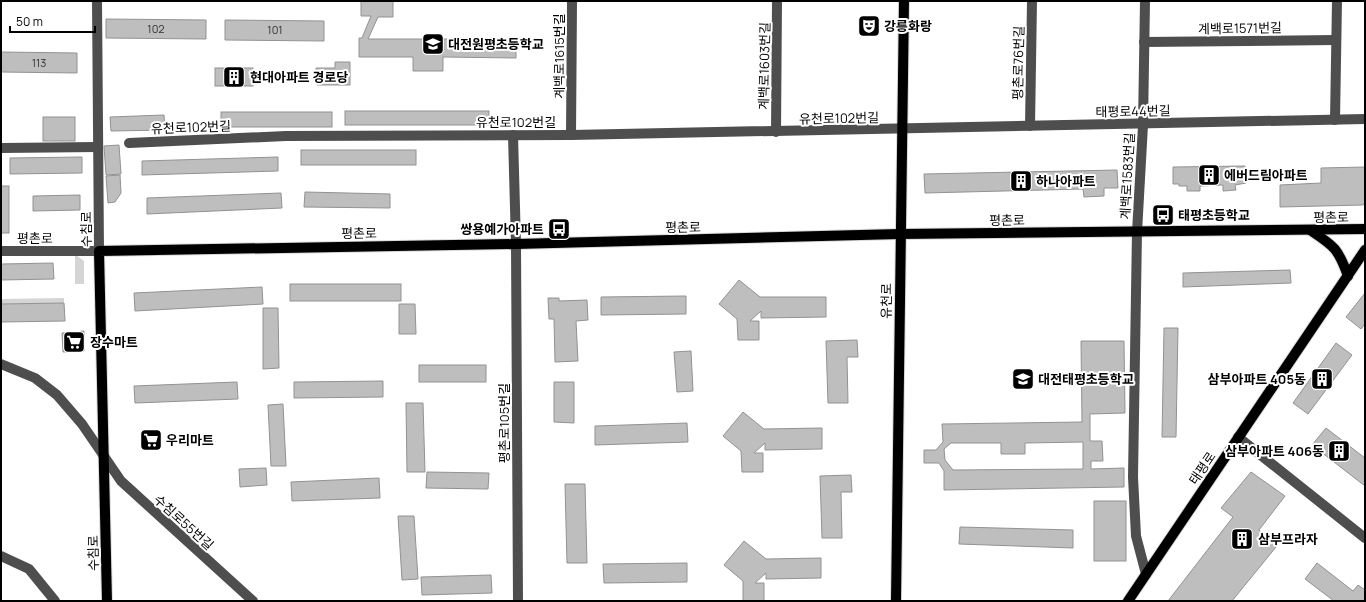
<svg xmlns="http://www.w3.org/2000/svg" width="1366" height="602" viewBox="0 0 1366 602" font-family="Manrope,'Noto Sans KR',sans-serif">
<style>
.green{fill:#d5d5d5}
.building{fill:#bebebe;stroke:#929292;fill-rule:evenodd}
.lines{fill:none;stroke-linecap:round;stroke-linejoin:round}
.major-casing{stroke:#dbdbdb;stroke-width:12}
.minor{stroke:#4e4e4e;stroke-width:10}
.major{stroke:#000;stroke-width:10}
.labels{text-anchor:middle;stroke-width:4;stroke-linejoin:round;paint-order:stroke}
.number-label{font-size:11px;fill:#303030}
.poi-label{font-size:13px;font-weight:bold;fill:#000;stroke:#fff;text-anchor:start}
.street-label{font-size:13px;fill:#000;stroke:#fff}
</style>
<rect width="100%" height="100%" fill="#fff"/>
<g class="green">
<polygon points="75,254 84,261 84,284 75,284"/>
<polygon points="64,298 64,303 1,304 1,299"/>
</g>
<g class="building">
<polygon points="361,1 393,1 393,17 378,17 368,39 516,39 516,58 443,57 443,71 413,71 413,57 359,57 359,38 362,38 371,16 361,16"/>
<polygon points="106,19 206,20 206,39 106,38"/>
<polygon points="225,20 324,21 324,41 225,40"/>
<polygon points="1,52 77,53 77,73 1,72"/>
<polygon points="335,62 350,62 350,85 317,85 316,68 335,68"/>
<rect x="215" y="68" width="38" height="18"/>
<rect x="345" y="111" width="144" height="14"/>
<rect x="221" y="112" width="111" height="15"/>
<polygon points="164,115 165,130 111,131 110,117"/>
<rect x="43" y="117" width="32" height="24"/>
<polygon points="119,145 121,174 106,175 104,146"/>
<rect x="301" y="150" width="115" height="15"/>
<polygon points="82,157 82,173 10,174 10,158"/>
<polygon points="278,157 278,171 142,175 142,161"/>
<polygon points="1245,166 1246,183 1235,185 1236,190 1223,191 1223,185 1200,186 1200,191 1187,191 1187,186 1179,186 1179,184 1173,184 1173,167"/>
<polygon points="1365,167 1365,203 1363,205 1280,207 1280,185 1321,183 1321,168"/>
<polygon points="1117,170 1118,188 1104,188 1104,196 1084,197 1083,189 925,193 924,174"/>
<polygon points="120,175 121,193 115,202 108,203 106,176"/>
<rect x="1" y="186" width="8" height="47"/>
<polygon points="305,192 390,194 390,208 304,207"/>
<polygon points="281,193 282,208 147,214 147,198"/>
<polygon points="80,195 80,210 33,211 33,196"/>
<polygon points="53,263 54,279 1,280 1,264"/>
<polygon points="1290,270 1291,283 1183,287 1183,273"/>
<polygon points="739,280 760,297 826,297 826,317 761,318 761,311 750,321 759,321 759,340 738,340 737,319 719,304"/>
<rect x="290" y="284" width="111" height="17"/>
<polygon points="262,287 263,304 135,311 134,293"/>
<polygon points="1365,293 1365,324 1361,329 1346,317"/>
<polygon points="686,296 686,314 601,315 601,297"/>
<polygon points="548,298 559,298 559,301 587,300 588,320 576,321 578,361 555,362 554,319 549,319"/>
<polygon points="64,303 65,321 1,322 1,304"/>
<polygon points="399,304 415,304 416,334 399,334"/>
<polygon points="263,308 278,308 279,368 263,369"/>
<polygon points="1164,328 1178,328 1176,437 1162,437"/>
<polygon points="84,331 84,351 63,352 62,333"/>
<polygon points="857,340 858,357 847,357 848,403 828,403 826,341"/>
<path d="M1081,341H1124L1125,413L1090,414V441H1102L1103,461H1091V469L1124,468V487L944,490V471L939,463H924V450H936L943,442L942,424L1082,422ZM1083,442V469L953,470L945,460L944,449L951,443H1001V454H1025V443Z"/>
<polygon points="1336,343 1352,355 1308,414 1293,403"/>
<polygon points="691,351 693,391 677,392 674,352"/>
<rect x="419" y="365" width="67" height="17"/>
<polygon points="383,381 383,397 294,398 294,382"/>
<polygon points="237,382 238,399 135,403 134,386"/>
<polygon points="554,382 574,382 574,423 554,422"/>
<polygon points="406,403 423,403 425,472 407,472"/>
<polygon points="283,404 286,466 271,466 268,405"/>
<polygon points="743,412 764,429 822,428 822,449 765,450 765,443 754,453 763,453 763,472 742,472 741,451 723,436"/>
<polygon points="687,423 688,442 595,445 595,426"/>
<polygon points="1326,428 1365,458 1365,486 1312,445"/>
<polygon points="266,468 267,485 240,487 239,469"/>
<polygon points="427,472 489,473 488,489 426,488"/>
<polygon points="1251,472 1285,496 1259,530 1276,547 1232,601 1168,601 1233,517 1221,508"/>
<polygon points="851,475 852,492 841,492 842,538 822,538 820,476"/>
<polygon points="379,478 380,498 292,501 291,482"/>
<polygon points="565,484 585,484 587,563 567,563"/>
<rect x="1094" y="501" width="32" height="60"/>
<polygon points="398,516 414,516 418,579 402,580"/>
<polygon points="960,527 1073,530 1073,548 959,544"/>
<polygon points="744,541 766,559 821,558 821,578 766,579 766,573 755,583 764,583 764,601 743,601 743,581 724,565"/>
<polygon points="687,563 687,582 604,583 603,564"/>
<polygon points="1317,563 1353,591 1358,585 1365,590 1365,601 1334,601 1305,579"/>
<polygon points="491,575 492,593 422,595 421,577"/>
</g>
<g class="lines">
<g class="major-casing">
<g id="major">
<path d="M1310,230C1334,246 1338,248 1348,276"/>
<polyline points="107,601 99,251 516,244 900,234 1365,229"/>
<polyline points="896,601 904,1"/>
<polyline points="1128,601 1365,250"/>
</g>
</g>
<g class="minor">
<polyline points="1145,1 1143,125 1137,232 1133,477 1136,536 1146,574"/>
<polyline points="1144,42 1336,40"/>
<polyline points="1335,120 1337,1"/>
<polyline points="1030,126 1032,1"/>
<polyline points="776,132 777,1"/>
<polyline points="513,135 516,244 518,601"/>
<polyline points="571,135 572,1"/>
<polyline points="129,143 286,136 571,135 1365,119"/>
<polyline points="1,148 98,147"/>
<polyline points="1,251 99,251 97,1"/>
<polyline points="1,364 35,378 57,395 82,424 121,481 253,601"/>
<polyline points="1238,437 1365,538"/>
<polyline points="1,556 29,569 55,601"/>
</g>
<use href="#major" class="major"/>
</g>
<defs>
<g id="theatre-square" transform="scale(1.15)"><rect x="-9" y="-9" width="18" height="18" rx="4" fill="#000" stroke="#fff"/><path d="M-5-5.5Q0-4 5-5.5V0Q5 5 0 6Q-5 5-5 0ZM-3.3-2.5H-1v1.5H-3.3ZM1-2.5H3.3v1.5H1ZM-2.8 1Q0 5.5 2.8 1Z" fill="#fff"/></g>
<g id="school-square" transform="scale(1.15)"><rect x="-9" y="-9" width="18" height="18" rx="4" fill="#000" stroke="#fff"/><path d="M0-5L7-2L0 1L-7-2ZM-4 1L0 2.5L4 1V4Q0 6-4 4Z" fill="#fff"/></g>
<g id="building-square" transform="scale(1.15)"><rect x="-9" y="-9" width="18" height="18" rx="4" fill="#000" stroke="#fff"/><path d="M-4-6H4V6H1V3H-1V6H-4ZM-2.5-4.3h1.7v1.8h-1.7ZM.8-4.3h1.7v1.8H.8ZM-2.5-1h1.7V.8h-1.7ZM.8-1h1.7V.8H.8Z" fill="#fff"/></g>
<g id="bus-square" transform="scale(1.15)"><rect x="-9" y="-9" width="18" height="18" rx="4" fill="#000" stroke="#fff"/><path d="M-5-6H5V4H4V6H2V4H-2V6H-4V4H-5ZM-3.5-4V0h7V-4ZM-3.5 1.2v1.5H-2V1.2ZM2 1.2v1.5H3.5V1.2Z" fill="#fff"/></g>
<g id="supermarket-square" transform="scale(1.15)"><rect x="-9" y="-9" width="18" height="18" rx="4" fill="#000" stroke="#fff"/><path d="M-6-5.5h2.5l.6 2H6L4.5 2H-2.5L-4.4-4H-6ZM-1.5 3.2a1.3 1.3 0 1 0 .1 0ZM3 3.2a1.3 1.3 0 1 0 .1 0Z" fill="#fff"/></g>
</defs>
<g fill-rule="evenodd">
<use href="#theatre-square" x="869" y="26"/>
<use href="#school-square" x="433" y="44"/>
<use href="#building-square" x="234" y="77"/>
<use href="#building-square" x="1209" y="175"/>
<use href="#building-square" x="1021" y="181"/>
<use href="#bus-square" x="1163" y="215"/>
<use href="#bus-square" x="559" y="229"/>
<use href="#supermarket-square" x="74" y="342"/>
<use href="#school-square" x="1023" y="379"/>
<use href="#building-square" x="1322" y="379"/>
<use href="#supermarket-square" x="151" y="440"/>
<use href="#building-square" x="1339" y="451"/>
<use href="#building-square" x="1242" y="539"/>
</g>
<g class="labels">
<g class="number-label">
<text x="156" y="33">102</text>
<text x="275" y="34">101</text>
<text x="39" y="67">113</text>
</g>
<g class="poi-label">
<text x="884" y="31">강릉화랑</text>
<text x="448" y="49">대전원평초등학교</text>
<text x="250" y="82">현대아파트 경로당</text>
<text x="1224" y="180">에버드림아파트</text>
<text x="1036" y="186">하나아파트</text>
<text x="1178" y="220">태평초등학교</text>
<text x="544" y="234" text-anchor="end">쌍용예가아파트</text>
<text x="90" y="347">장수마트</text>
<text x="1038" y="384">대전태평초등학교</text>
<text x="1306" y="384" text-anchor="end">삼부아파트 405동</text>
<text x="166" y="445">우리마트</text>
<text x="1324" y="456" text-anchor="end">삼부아파트 406동</text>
<text x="1258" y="544">삼부프라자</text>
</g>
<g class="street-label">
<text transform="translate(1240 28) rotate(-1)" y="5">계백로1571번길</text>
<text transform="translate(559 56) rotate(-90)" y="5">계백로1615번길</text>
<text transform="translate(1018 63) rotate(-89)" y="5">평촌로76번길</text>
<text transform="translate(764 66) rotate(-89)" y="5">계백로1603번길</text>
<text transform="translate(1133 111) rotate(-1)" y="5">태평로44번길</text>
<text transform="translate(839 118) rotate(-1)" y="5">유천로102번길</text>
<text x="516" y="127">유천로102번길</text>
<text transform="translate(191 127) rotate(-2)" y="5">유천로102번길</text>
<text transform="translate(1127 176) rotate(-87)" y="5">계백로1583번길</text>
<text transform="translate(1331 217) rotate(-1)" y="5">평촌로</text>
<text transform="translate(1007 220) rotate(-1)" y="5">평촌로</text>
<text transform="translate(683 227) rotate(-1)" y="5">평촌로</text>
<text transform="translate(86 229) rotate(-90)" y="5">수침로</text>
<text transform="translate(359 233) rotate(-1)" y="5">평촌로</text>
<text x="35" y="243">평촌로</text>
<text transform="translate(886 301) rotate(-89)" y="5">유천로</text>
<text transform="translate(504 423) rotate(-90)" y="5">평촌로105번길</text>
<text transform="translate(1202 468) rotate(-56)" y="5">태평로</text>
<text transform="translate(184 522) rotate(42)" y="5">수침로55번길</text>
<text transform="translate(93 553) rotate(-91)" y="5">수침로</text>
</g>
</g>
<rect width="1366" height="602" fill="none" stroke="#000000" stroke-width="4"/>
<path d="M10 26v6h85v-6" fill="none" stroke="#000000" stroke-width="2"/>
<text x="16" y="26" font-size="12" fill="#000000" stroke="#ffffff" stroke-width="3" paint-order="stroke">50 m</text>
</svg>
